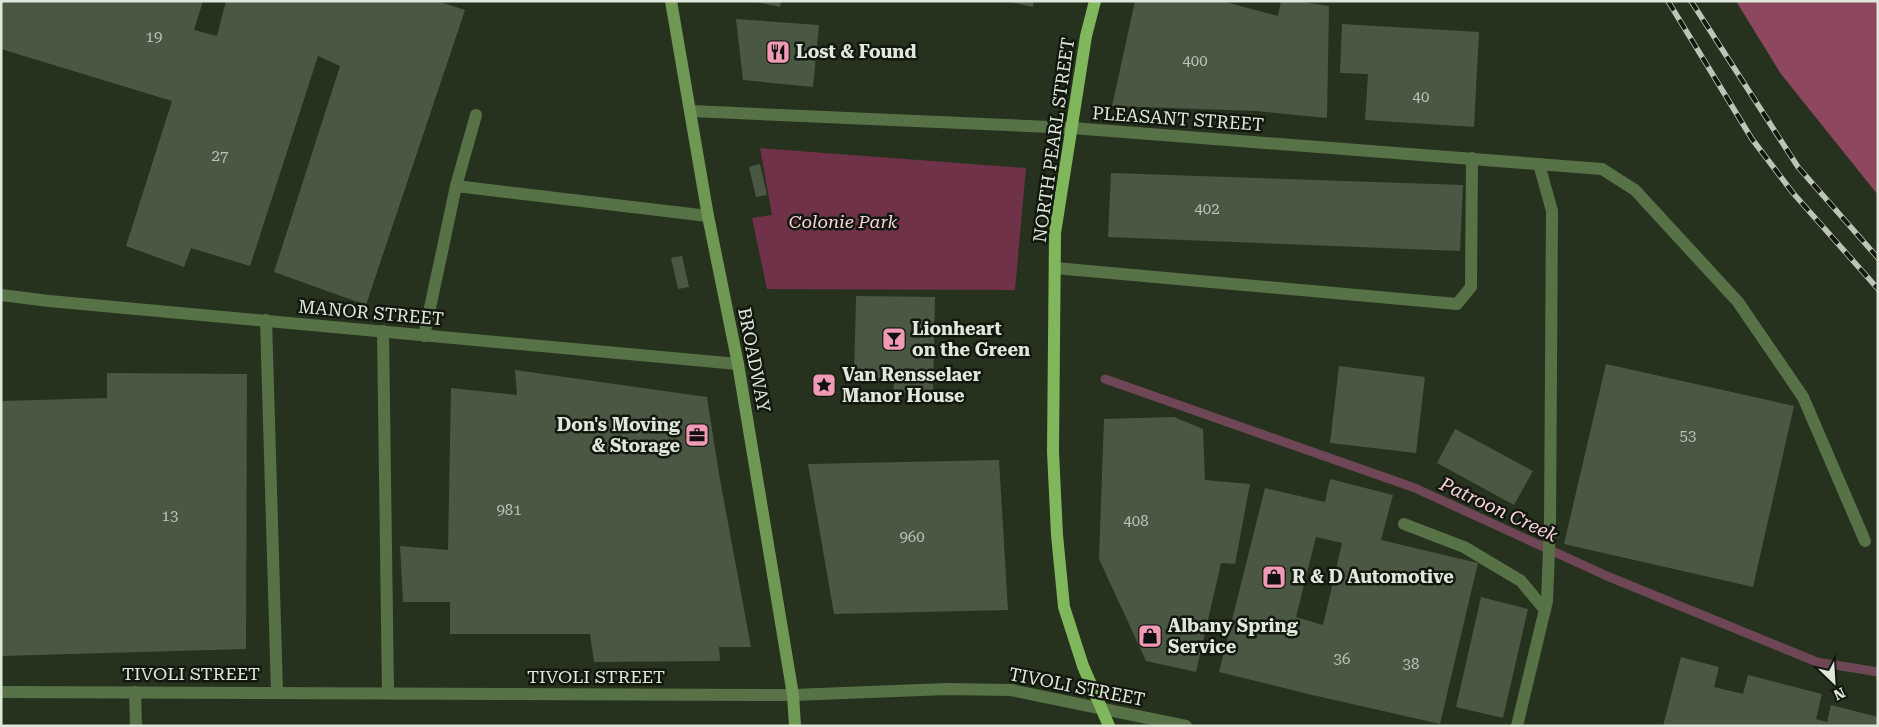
<svg xmlns="http://www.w3.org/2000/svg" width="1879" height="727" viewBox="0 0 1879 727" font-family="'Roboto Serif',serif">
<style>
.green{fill:#6f3248}
.forest{fill:#8d4860}
.lines{fill:none;stroke-linecap:round;stroke-linejoin:round}
.stream{stroke:#6e4655;stroke-width:9}
.building{fill:#4a5742;fill-rule:evenodd}
.lane{stroke:#587248;stroke-width:12}
.street{stroke:#587248;stroke-width:12}
.secondary{stroke:#6f9854;stroke-width:12}
.primary{stroke:#80b65c;stroke-width:12}
.rail-casing{stroke:#bcc5b7;stroke-width:5.5}
.rail{stroke:#13180f;stroke-width:4;stroke-dasharray:11;stroke-linecap:butt}
.labels{text-anchor:middle;stroke-width:5;stroke-linejoin:round;paint-order:stroke}
.number-label{font-size:15px;fill:#bac4b5}
.poi-label{font-size:18px;font-weight:bold;fill:#e0e8db;stroke:#13180f;text-anchor:start}
.street-label{font-size:18px;fill:#e0e8db;stroke:#13180f}
.park-label{font-size:18px;font-style:italic;fill:#fcd1dd;stroke:#13180f}
.water-label{font-size:19px;font-style:italic;fill:#fdd2de;stroke:#13180f}
</style>
<rect width="100%" height="100%" fill="#26321e"/>
<polygon class="green" points="760,148 1026,168 1015,290 767,289 752,218 772,215"/>
<polygon class="forest" points="1736,1 1878,1 1878,195 1781,74"/>
<g class="lines">
<polyline class="stream" points="1105,379 1415,488 1607,576 1817,662 1878,672"/>
</g>
<g class="building">
<polygon points="1,1 203,1 194,30 217,36 226,1 437,1 465,10 366,305 274,272 340,66 318,56 250,266 191,248 184,267 126,246 172,101 1,49"/>
<polygon points="751,1 781,1 780,7"/>
<polygon points="1006,1 1034,1 1033,7"/>
<polygon points="1135,1 1222,1 1278,16 1281,1 1297,1 1329,6 1327,118 1256,111 1112,106"/>
<polygon points="736,19 819,25 813,87 743,80"/>
<polygon points="1342,24 1479,32 1474,127 1365,120 1368,74 1340,73"/>
<polygon points="760,164 767,195 756,197 749,167"/>
<polygon points="1111,173 1463,185 1460,251 1108,237"/>
<polygon points="682,256 689,287 678,289 671,258"/>
<polygon points="856,296 935,297 933,393 893,392 894,382 854,381"/>
<polygon points="1606,364 1794,406 1753,587 1564,544"/>
<polygon points="1339,366 1425,377 1416,453 1330,443"/>
<polygon points="515,370 707,397 719,474 751,647 719,647 720,661 594,662 590,634 450,634 450,602 403,602 400,546 448,550 451,388 517,395"/>
<polygon points="107,373 247,374 246,649 1,656 1,401 107,398"/>
<polygon points="1174,417 1203,429 1205,480 1250,484 1235,564 1221,563 1196,672 1146,661 1099,559 1104,419"/>
<polygon points="1455,429 1533,471 1514,505 1437,463"/>
<polygon points="999,460 1008,610 834,614 808,464"/>
<path d="M1330,479L1393,495L1381,540L1478,563L1440,724L1308,694L1219,672L1265,488L1325,502ZM1316,537L1342,543L1323,625L1296,617Z"/>
<polygon points="1481,597 1528,609 1503,718 1456,707"/>
<polygon points="1681,657 1719,667 1714,687 1743,694 1748,675 1822,694 1816,719 1827,722 1831,705 1878,717 1878,726 1663,726"/>
</g>
<g class="lines">
<g class="lane">
<polyline points="1602,169 1635,190 1738,302 1803,397 1865,541"/>
<polyline points="456,186 476,115"/>
<polyline points="1055,268 1457,304 1471,287 1472,158"/>
<polyline points="266,320 277,692"/>
<polyline points="383,331 388,693"/>
<polyline points="424,336 456,186 708,216"/>
<polyline points="1404,524 1464,547 1521,581 1545,610"/>
<polyline points="1517,726 1547,601 1550,524 1552,211 1539,164"/>
</g>
<g class="street">
<polyline points="691,111 1072,128 1602,169"/>
<polyline points="1,295 49,301 738,364"/>
<polyline points="1,692 793,695 946,689 1011,690 1186,726"/>
<polyline points="135,692 136,726"/>
</g>
<polyline class="secondary" points="671,1 708,216 738,364 793,695 795,726"/>
<polyline class="primary" points="1095,1 1086,36 1055,233 1053,452 1057,535 1064,607 1083,666 1109,726"/>
<g class="rail-casing">
<g id="rail">
<polyline points="1668,1 1752,139 1793,193 1878,289"/>
<polyline points="1691,1 1798,167 1878,258"/>
</g>
</g>
<use href="#rail" class="rail"/>
</g>
<defs>
<g id="restaurant-square" transform="scale(1.25)"><rect x="-9" y="-9" width="18" height="18" rx="4" fill="#f09ab6" stroke="#13180f"/><path d="M-5-6h1v4h1v-4h1v4h1v-4h1v5L-1.5 .5V6h-2V.5L-5-1ZM5-6V6H3V1.5H1.5Q1.5-4 5-6Z" fill="#111"/></g>
<g id="bar-square" transform="scale(1.25)"><rect x="-9" y="-9" width="18" height="18" rx="4" fill="#f09ab6" stroke="#13180f"/><path d="M-6-5H6L.8 .8V4.5H3.5V6h-7V4.5H-.8V.8Z" fill="#111"/></g>
<g id="sight-square" transform="scale(1.25)"><rect x="-9" y="-9" width="18" height="18" rx="4" fill="#f09ab6" stroke="#13180f"/><path d="M0-6L1.8-2.2L6-1.7L2.9 1.2L3.7 5.4L0 3.3L-3.7 5.4L-2.9 1.2L-6-1.7L-1.8-2.2Z" fill="#111"/></g>
<g id="office-square" transform="scale(1.25)"><rect x="-9" y="-9" width="18" height="18" rx="4" fill="#f09ab6" stroke="#13180f"/><path d="M-6-3h4V-5.5h4V-3h4V5H-6ZM-1-4.5V-3h2v-1.5ZM-6 0V1H6V0Z" fill="#111"/></g>
<g id="shop-square" transform="scale(1.25)"><rect x="-9" y="-9" width="18" height="18" rx="4" fill="#f09ab6" stroke="#13180f"/><path d="M-5-2.5h2.3a2.7 3.5 0 0 1 5.4 0H5L5.5 6h-11ZM-1.5-2.5h3a1.5 2.3 0 0 0-3 0Z" fill="#111"/></g>
</defs>
<g fill-rule="evenodd">
<use href="#restaurant-square" x="778" y="52"/>
<use href="#bar-square" x="894" y="339"/>
<use href="#sight-square" x="824" y="385"/>
<use href="#office-square" x="697" y="435"/>
<use href="#shop-square" x="1274" y="577"/>
<use href="#shop-square" x="1150" y="636"/>
</g>
<g class="labels">
<g class="number-label">
<text x="154" y="42">19</text>
<text x="1195" y="66">400</text>
<text x="1421" y="102">40</text>
<text x="220" y="161">27</text>
<text x="1207" y="214">402</text>
<text x="1688" y="441">53</text>
<text x="509" y="515">981</text>
<text x="170" y="521">13</text>
<text x="1136" y="526">408</text>
<text x="912" y="542">960</text>
<text x="1342" y="664">36</text>
<text x="1411" y="669">38</text>
</g>
<g class="poi-label">
<text x="796" y="58">Lost &amp; Found</text>
<text x="912" y="335">Lionheart<tspan x="912" dy="21">on the Green</tspan></text>
<text x="842" y="381">Van Rensselaer<tspan x="842" dy="21">Manor House</tspan></text>
<text x="680" y="431" text-anchor="end">Don's Moving<tspan x="680" dy="21">&amp; Storage</tspan></text>
<text x="1292" y="583">R &amp; D Automotive</text>
<text x="1168" y="632">Albany Spring<tspan x="1168" dy="21">Service</tspan></text>
</g>
<g class="street-label">
<text transform="translate(1178 119) rotate(4)" y="6">PLEASANT STREET</text>
<text transform="translate(1054 140) rotate(-82)" y="6">NORTH PEARL STREET</text>
<text transform="translate(371 313) rotate(5)" y="6">MANOR STREET</text>
<text transform="translate(754 360) rotate(79)" y="6">BROADWAY</text>
<text x="191" y="680">TIVOLI STREET</text>
<text x="596" y="683">TIVOLI STREET</text>
<text transform="translate(1077 687) rotate(11)" y="6">TIVOLI STREET</text>
</g>
<g class="park-label">
<text x="843" y="228">Colonie Park</text>
</g>
<g class="water-label">
<text transform="translate(1499 509) rotate(25)" y="7">Patroon Creek</text>
</g>
</g>
<rect width="1879" height="727" fill="none" stroke="#e0e8db" stroke-width="5"/>
<g transform="translate(1834 682) rotate(155)" stroke="#13180f" stroke-width="4" paint-order="stroke">
<path d="M0-4L9 19L0 12L-9 19Z" fill="#e0e8db"/>
<text y="-8" font-size="14" font-weight="bold" text-anchor="middle" fill="#e0e8db">N</text>
</g>
</svg>
